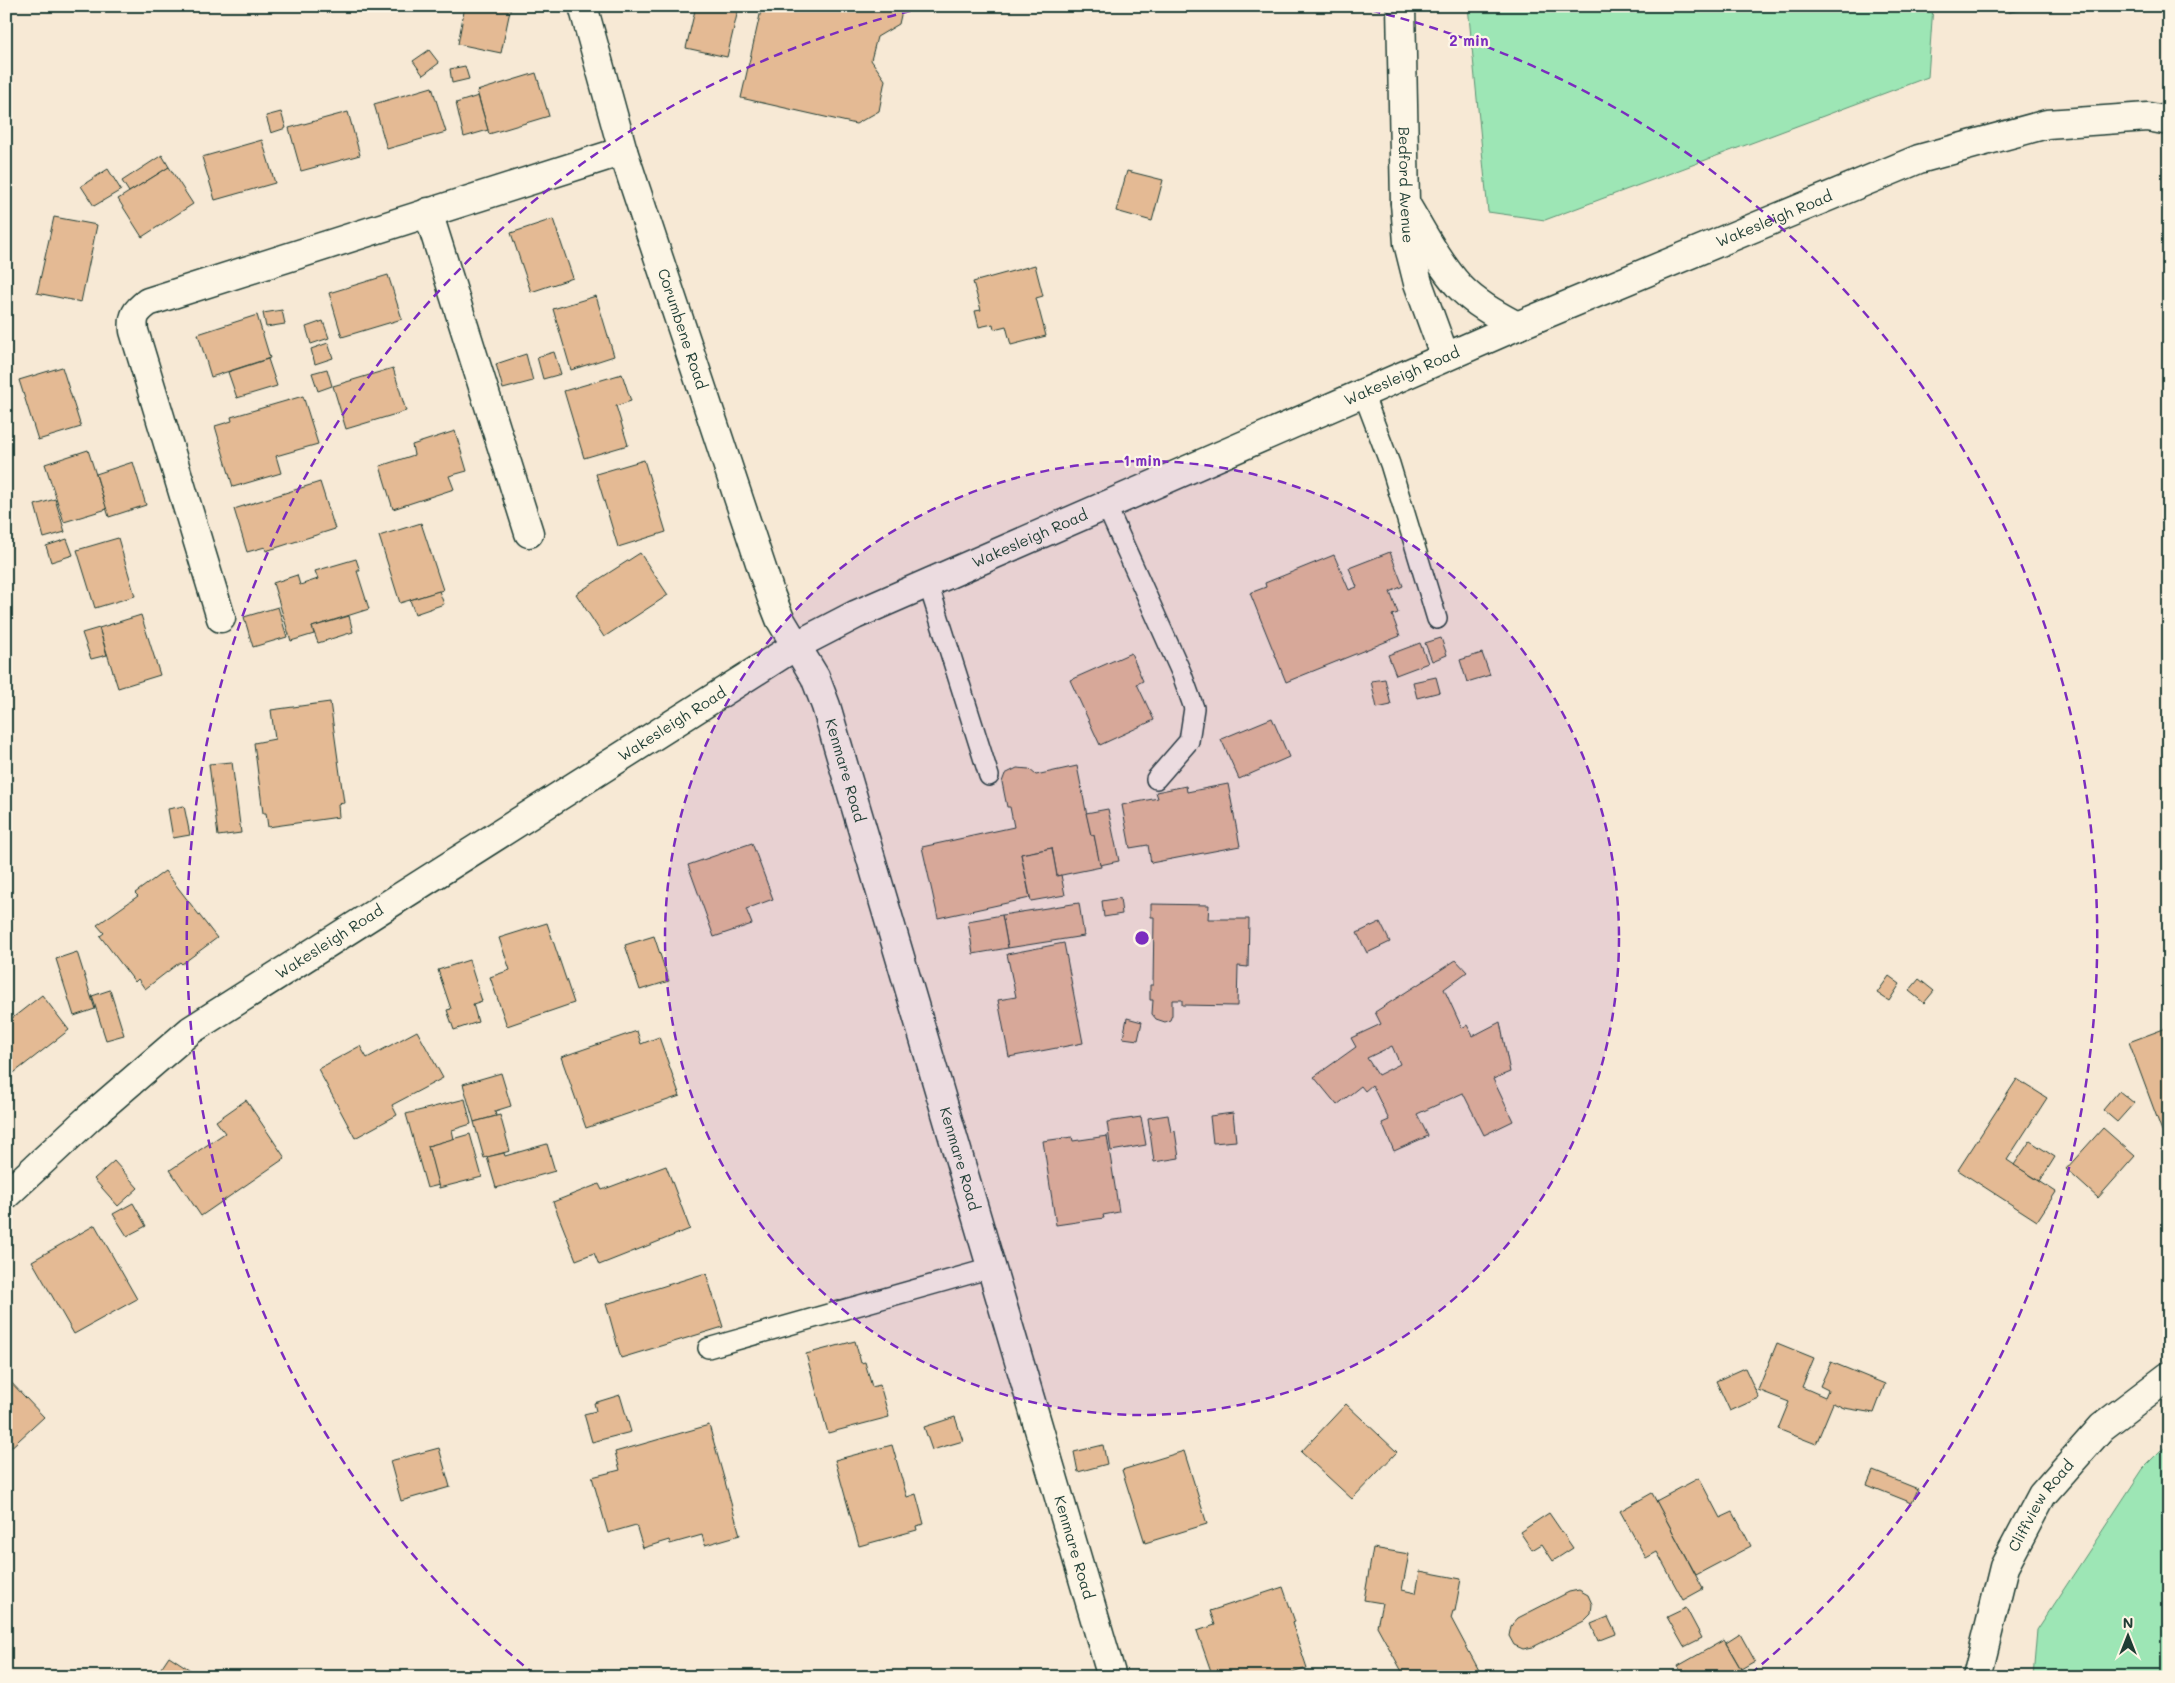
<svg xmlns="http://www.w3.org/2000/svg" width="2175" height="1683" viewBox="0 0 2175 1683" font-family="Mali,sans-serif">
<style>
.green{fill:#9de6b5;stroke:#5e9274}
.building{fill:#e4ba94;stroke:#1f3d34;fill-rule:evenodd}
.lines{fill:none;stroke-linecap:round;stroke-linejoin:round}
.lane-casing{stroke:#1f3d34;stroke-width:22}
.street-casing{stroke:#1f3d34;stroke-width:31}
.secondary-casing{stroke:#1f3d34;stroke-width:31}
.lane{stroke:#fcf5e5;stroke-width:19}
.street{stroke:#fcf5e5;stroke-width:28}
.secondary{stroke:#fcf5e5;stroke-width:28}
.ring{fill:none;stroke:#7b2cbf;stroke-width:2.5;stroke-dasharray:9 6}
.labels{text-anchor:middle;stroke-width:4.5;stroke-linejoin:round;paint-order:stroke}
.street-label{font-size:15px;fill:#1f3d34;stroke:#fcf5e5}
.centre{fill:#7b2cbf;stroke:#fcf5e5;stroke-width:2.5}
.ring-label{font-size:15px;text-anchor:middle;font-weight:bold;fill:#7b2cbf;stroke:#fcf5e5;stroke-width:4.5;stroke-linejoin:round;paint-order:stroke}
</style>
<rect width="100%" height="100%" fill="#f7e9d5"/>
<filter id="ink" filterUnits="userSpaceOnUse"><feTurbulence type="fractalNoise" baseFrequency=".02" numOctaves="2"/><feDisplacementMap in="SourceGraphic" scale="10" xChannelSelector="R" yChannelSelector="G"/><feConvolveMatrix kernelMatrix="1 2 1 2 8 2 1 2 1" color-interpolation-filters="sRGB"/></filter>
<g filter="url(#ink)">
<g class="green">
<polygon points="1468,6 1933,6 1928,77 1545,220 1488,212"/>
<polygon points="2169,1443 2169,1677 2033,1677 2037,1630 2143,1469"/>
</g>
<g class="building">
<polygon points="465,6 511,6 501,53 458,44"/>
<polygon points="696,6 739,6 727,57 686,48"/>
<polygon points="762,6 903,6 899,24 877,37 871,60 885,80 879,111 856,124 741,98"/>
<polygon points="2008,6 2052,6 2009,12"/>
<polygon points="429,50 439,63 423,75 413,61"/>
<polygon points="465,66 469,79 452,83 450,69"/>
<polygon points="536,73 549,116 489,134 477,91"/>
<polygon points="432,87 446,132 387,149 374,104"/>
<polygon points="478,96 488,130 464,137 456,103"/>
<polygon points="281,112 286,128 271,133 266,116"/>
<polygon points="348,112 360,155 301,171 289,128"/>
<polygon points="262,140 275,183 215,200 202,157"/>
<polygon points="162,155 169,167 129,192 122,181"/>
<polygon points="169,167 193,204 142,237 118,199"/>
<polygon points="108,169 121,190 94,206 81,186"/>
<polygon points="1127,171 1163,180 1152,221 1116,211"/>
<polygon points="54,217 97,225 81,302 37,293"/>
<polygon points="553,219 573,278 531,292 511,233"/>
<polygon points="1035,265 1043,296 1036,298 1046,336 1011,345 1006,326 994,329 993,324 979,327 975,311 981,310 973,282"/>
<polygon points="388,275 402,319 342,337 329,293"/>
<polygon points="596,296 614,356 571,370 553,309"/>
<polygon points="282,310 285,324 266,327 263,313"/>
<polygon points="257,315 270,358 211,377 198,334"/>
<polygon points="323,321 329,338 311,344 306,327"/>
<polygon points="328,343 333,358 315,364 311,349"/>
<polygon points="554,352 561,374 543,379 537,357"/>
<polygon points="526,354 533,381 503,389 496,364"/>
<polygon points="268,359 277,386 237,398 228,372"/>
<polygon points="62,367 81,427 38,440 19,380"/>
<polygon points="393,368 406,411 346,429 333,386"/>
<polygon points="327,369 332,386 318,391 312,373"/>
<polygon points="622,374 631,401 616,406 628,445 584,458 564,391"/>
<polygon points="303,396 318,444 276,456 281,473 233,487 215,426 232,421 231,417"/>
<polygon points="455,431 467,471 449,476 454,489 393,509 380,466 414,455 412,445"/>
<polygon points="88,450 107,509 64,522 45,464"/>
<polygon points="644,460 666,532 618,547 596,474"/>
<polygon points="133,462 146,505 109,517 96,474"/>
<polygon points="320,482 335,529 266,551 265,547 247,552 234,509"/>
<polygon points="55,499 65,532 44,538 35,505"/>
<polygon points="421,523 443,590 400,603 379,536"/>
<polygon points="118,538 135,596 95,608 77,550"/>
<polygon points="67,539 73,555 51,562 46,546"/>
<polygon points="1390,552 1403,586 1390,592 1398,613 1392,615 1400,636 1286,682 1250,593 1266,587 1265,583 1334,555 1349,590 1357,587 1349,568"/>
<polygon points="640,553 668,595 604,637 576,594"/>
<polygon points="356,559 360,571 357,571 369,609 312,627 314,634 291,641 273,583 297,575 300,585 318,579 315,571"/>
<polygon points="439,591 444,604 415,614 410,600"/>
<polygon points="278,607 287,637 253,647 244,617"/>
<polygon points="141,615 160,675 118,688 99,628"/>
<polygon points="349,616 353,632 318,643 312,627"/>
<polygon points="99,628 107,655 91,659 82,633"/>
<polygon points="1441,638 1447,655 1432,661 1425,643"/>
<polygon points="1420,643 1428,663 1396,675 1388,655"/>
<polygon points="1131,653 1143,681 1137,684 1154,720 1100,745 1070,680"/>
<polygon points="1482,653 1490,675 1467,682 1460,660"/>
<polygon points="1436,677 1440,692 1417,698 1413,682"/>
<polygon points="1385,679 1391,705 1377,708 1371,681"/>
<polygon points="330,702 344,803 338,804 339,817 268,827 266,813 263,813 254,743 275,739 271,710"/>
<polygon points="1272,718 1289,757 1239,779 1221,739"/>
<polygon points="232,762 241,833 218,836 209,764"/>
<polygon points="1077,766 1091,835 1094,835 1101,867 1057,876 1052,848 1021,854 1030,898 938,918 922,847 1014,827 1010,807 1007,807 1002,782 1005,774 1017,768 1029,769 1036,775"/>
<polygon points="1228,784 1240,846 1151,863 1148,845 1130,848 1122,805 1158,798 1156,792 1186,786 1187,792"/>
<polygon points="184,806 190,835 173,838 168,809"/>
<polygon points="1108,809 1119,861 1100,865 1094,835 1091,835 1086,813"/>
<polygon points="752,843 773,899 746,909 752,924 714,937 688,865"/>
<polygon points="1052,848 1057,876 1061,875 1065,895 1031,901 1021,854"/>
<polygon points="165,871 217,938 182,964 180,962 145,989 138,979 135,982 100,936 104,933 97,925 138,896 135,893"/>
<polygon points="1120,898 1122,914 1104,917 1102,901"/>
<polygon points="1079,903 1084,936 1008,948 1002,915"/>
<polygon points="1151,904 1209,905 1208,919 1249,919 1248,967 1238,966 1237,1006 1182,1005 1182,1000 1172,1000 1172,1015 1170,1020 1165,1022 1156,1019 1152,1014 1153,1000 1150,1000 1150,985 1153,985 1154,917 1151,917"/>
<polygon points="1002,915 1008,948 973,954 968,921"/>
<polygon points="1380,922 1390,942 1367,953 1357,933"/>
<polygon points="547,923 574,1003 507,1026 490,977 510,970 499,938"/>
<polygon points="654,936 669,981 640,990 625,945"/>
<polygon points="1064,943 1083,1043 1009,1057 998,1000 1016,997 1007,954"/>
<polygon points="77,952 95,1009 74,1016 56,959"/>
<polygon points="469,960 482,1001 473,1004 478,1022 454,1030 447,1010 451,1009 438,970"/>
<path d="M1456,960L1467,972L1444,989L1462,1028L1467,1025L1473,1036L1500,1022L1510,1072L1493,1079L1513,1121L1484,1135L1463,1093L1417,1114L1428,1136L1394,1151L1382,1123L1389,1120L1372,1085L1365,1091L1361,1086L1337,1105L1314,1077L1356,1047L1351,1038L1381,1024L1375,1012ZM1392,1046L1400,1064L1378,1075L1367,1058Z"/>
<polygon points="1889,976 1900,984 1889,1001 1877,993"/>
<polygon points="1919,979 1934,991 1924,1003 1909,991"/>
<polygon points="110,990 124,1035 106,1040 92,996"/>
<polygon points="42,995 69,1030 6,1079 6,1023"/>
<polygon points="1127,1018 1142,1022 1138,1040 1123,1038"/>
<polygon points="2169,1027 2169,1150 2129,1042"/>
<polygon points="417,1031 443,1078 392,1105 397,1115 355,1138 318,1069 360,1046 367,1058"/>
<polygon points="637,1031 641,1044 659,1037 680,1096 586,1128 561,1057"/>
<polygon points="501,1073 511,1106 495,1111 496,1116 474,1122 463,1084"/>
<polygon points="2017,1079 2047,1098 2007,1160 2056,1192 2037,1221 1958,1170"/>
<polygon points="2119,1091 2134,1103 2117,1122 2103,1110"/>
<polygon points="465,1099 471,1124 452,1130 454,1139 428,1146 439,1185 427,1188 406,1114"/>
<polygon points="246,1100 285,1158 201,1216 170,1170 225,1133 216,1121"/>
<polygon points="1233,1113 1236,1141 1213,1143 1210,1116"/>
<polygon points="500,1115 510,1151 484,1158 474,1122"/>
<polygon points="1168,1115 1171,1132 1175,1131 1179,1158 1154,1162 1148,1118"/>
<polygon points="1141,1117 1146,1145 1111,1151 1107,1122"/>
<polygon points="2103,1128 2135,1156 2098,1198 2066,1169"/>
<polygon points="470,1134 482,1177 439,1188 428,1146"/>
<polygon points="1107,1136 1119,1212 1103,1215 1104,1218 1056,1225 1043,1141 1072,1137 1073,1141"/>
<polygon points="2030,1141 2055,1157 2040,1181 2014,1165"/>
<polygon points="547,1144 555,1171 496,1188 487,1157 504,1153 505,1156"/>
<polygon points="114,1161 138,1188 118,1206 94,1179"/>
<polygon points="666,1166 690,1229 599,1265 594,1253 576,1260 553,1202 599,1184 602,1190"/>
<polygon points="133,1203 146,1226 127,1236 113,1214"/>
<polygon points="95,1225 137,1299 74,1334 32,1261"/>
<polygon points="706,1273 723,1327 621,1358 606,1304"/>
<polygon points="855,1341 861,1363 865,1362 872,1387 880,1385 889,1417 828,1433 806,1354"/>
<polygon points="1777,1343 1814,1358 1802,1387 1825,1397 1828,1390 1820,1386 1831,1362 1885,1384 1874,1413 1844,1408 1833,1403 1816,1444 1778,1429 1789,1402 1758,1390"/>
<polygon points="1745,1368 1759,1398 1730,1411 1716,1381"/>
<polygon points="6,1377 44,1417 6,1452"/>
<polygon points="620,1395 631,1432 592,1442 584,1414 596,1411 594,1403"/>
<polygon points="1346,1404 1397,1452 1352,1499 1301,1452"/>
<polygon points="955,1417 963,1441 932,1450 924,1427"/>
<polygon points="709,1425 740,1535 705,1545 702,1535 670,1544 669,1540 643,1548 636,1525 608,1533 592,1477 620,1470 615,1452"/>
<polygon points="892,1445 907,1497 916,1494 924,1524 916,1526 917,1530 859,1546 835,1460"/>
<polygon points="1103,1445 1107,1464 1078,1472 1074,1452"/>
<polygon points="439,1448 450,1487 401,1501 390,1461"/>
<polygon points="1184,1451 1207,1524 1145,1543 1122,1470"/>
<polygon points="1873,1471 1918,1489 1912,1503 1867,1485"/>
<polygon points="1699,1478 1720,1518 1733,1512 1751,1546 1696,1575 1656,1501"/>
<polygon points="1652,1493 1703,1589 1683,1600 1657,1552 1646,1558 1620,1511"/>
<polygon points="1549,1513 1573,1548 1553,1561 1542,1544 1532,1550 1520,1532"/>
<polygon points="1373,1548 1409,1554 1402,1590 1416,1593 1420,1571 1461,1579 1455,1611 1453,1611 1451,1618 1482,1676 1422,1677 1418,1671 1405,1677 1377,1626 1382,1603 1364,1600"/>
<polygon points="1283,1587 1295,1622 1292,1623 1307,1668 1281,1677 1213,1677 1197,1631 1215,1625 1210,1611"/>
<polygon points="1579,1590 1588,1595 1592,1604 1591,1614 1584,1621 1533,1647 1523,1649 1514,1645 1509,1636 1511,1626 1518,1618 1569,1592"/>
<polygon points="1686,1608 1702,1638 1684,1647 1667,1617"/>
<polygon points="1608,1617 1616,1634 1598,1641 1591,1624"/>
<polygon points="1740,1634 1755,1661 1741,1669 1726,1643"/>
<polygon points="1724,1640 1742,1671 1732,1677 1684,1677 1678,1666"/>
<polygon points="169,1656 201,1677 155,1677"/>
</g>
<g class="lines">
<g class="lane-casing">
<g id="lane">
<polyline points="1363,393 1390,464 1437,619"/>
<polyline points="1106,505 1181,672 1194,708 1189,741 1156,779"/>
<polyline points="928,583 989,776"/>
<polyline points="708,1348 991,1268"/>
</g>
</g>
<g class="street-casing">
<g id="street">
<path id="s1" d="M583,6L623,151L771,596L780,619L815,677L826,706L1112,1677"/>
<path id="s2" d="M1401,6L1405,203L1408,243L1418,283L1445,357"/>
<polyline points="428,212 529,533"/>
<path d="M221,618L134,331C132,316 136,311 148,302L623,151"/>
<path id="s3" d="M1977,1677L2004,1567L2042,1495L2102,1427L2169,1376"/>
</g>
</g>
<g class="secondary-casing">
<g id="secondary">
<path d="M1405,203C1422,231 1438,263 1460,287C1476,304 1497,315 1517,326"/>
<path id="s4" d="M6,1195L89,1118L191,1030L797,645L855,615L1517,326L1919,159L2047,124L2148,117L2169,121"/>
</g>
</g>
<use href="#lane" class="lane"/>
<use href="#street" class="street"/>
<use href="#secondary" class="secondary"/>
</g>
</g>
<circle cx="1142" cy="938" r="477" fill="#7b2cbf" fill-opacity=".12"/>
<g class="ring">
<circle cx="1142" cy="938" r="477"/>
<path d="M535 1675A955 955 0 0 1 927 7M1357 7A955 955 0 0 1 1749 1675"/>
</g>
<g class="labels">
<g class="street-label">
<text dy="5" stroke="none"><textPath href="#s2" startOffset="179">Bedford Avenue</textPath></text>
<text dy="5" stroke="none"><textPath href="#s4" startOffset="2032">Wakesleigh Road</textPath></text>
<text dy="5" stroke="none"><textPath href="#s1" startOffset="338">Corumbene Road</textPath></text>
<text dy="5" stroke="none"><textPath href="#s4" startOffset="1628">Wakesleigh Road</textPath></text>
<text dy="5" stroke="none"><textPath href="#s4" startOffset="1222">Wakesleigh Road</textPath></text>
<text dy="5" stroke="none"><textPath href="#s4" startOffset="818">Wakesleigh Road</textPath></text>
<text dy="5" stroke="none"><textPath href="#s1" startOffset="810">Kenmare Road</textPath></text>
<text dy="5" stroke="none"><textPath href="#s4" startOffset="412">Wakesleigh Road</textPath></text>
<text dy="5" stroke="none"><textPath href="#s1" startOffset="1215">Kenmare Road</textPath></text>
<text dy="5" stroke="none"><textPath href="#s3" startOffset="185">Cliffview Road</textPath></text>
<text dy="5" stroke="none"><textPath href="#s1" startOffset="1620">Kenmare Road</textPath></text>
</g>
</g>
<circle cx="1142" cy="938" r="8" class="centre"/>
<g class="ring-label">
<text x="1469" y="46">2 min</text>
<text x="1142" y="466">1 min</text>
</g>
<rect width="2175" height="1683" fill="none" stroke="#fcf5e5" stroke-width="25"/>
<rect x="12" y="12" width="2150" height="1658" fill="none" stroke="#1f3d34" stroke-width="2" filter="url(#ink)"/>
<g transform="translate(2128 1636)" stroke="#fcf5e5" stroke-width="4" paint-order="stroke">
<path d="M0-4L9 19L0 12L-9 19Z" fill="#1f3d34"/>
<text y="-8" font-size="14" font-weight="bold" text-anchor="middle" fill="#1f3d34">N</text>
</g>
</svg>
